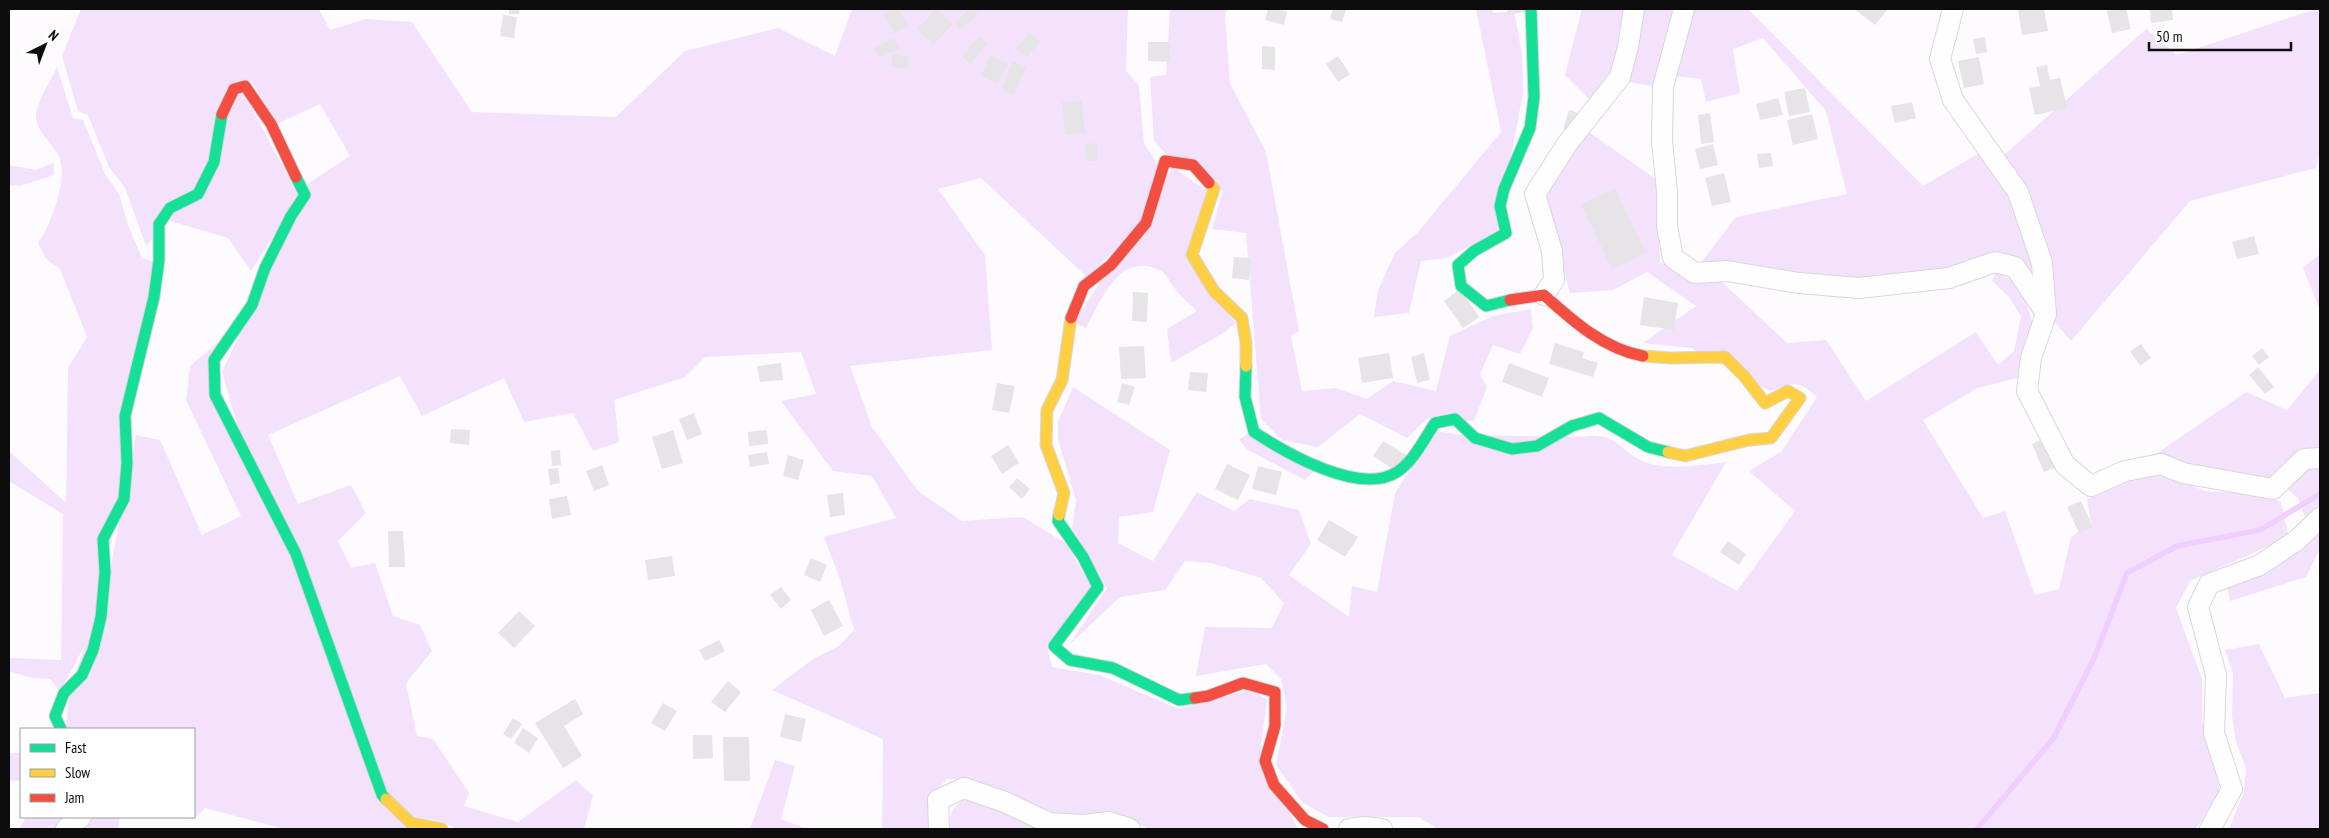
<svg xmlns="http://www.w3.org/2000/svg" width="2329" height="838" viewBox="0 0 2329 838" font-family="'PT Sans Narrow',sans-serif">
<style>
.green{fill:#f4e2fc}
.lines{fill:none;stroke-linecap:round;stroke-linejoin:round}
.stream{stroke:#f0ceff;stroke-width:5.5}
.building{fill:#e6e4e7}
.street-casing{stroke:#d8d7d9;stroke-width:22}
.fast-casing{stroke:#d8d7d9;stroke-width:13}
.slow-casing{stroke:#d8d7d9;stroke-width:13}
.jam-casing{stroke:#d8d7d9;stroke-width:13}
.street{stroke:#fffeff;stroke-width:20}
.fast{stroke:#16e098;stroke-width:11}
.slow{stroke:#ffcf43;stroke-width:11}
.jam{stroke:#f24e42;stroke-width:11}
</style>
<rect width="100%" height="100%" fill="#fdfbfe"/>
<g class="green">
<polygon points="81,9 319,9 330,30 366,19 412,22 472,112 616,117 685,51 778,28 835,56 852,9 1128,9 1126,71 1139,85 1144,144 1158,164 1140,225 1087,277 981,178 938,189 985,255 992,350 850,366 872,427 918,491 962,521 1023,517 1067,544 1091,587 1047,646 1052,667 1099,675 1179,709 1248,690 1267,699 1260,754 1298,829 1148,829 1143,826 1107,817 1052,814 971,780 947,779 928,800 930,829 882,829 883,739 772,690 813,659 839,646 854,630 840,579 824,537 896,518 872,476 833,471 781,401 816,394 801,352 705,357 685,377 614,400 619,442 593,451 573,413 524,422 504,378 422,416 400,376 268,435 298,504 351,485 366,513 338,541 351,568 375,563 393,616 420,625 432,651 406,683 417,736 433,739 469,793 464,806 518,822 576,780 593,796 584,829 457,829 443,822 412,816 386,790 241,438 222,372 309,183 350,156 320,104 277,124 251,80 192,191 146,246 125,188 109,167 88,115 78,111 62,56"/>
<polygon points="1170,9 1227,9 1225,16 1230,83 1266,152 1299,331 1291,336 1302,391 1336,388 1367,399 1393,381 1436,391 1450,336 1493,316 1531,309 1533,328 1520,354 1493,345 1480,374 1487,387 1474,421 1428,418 1407,438 1360,414 1318,447 1282,440 1261,419 1246,233 1212,229 1223,191 1164,152 1154,141 1150,77 1166,75"/>
<polygon points="1476,9 1492,9 1493,13 1514,11 1522,54 1523,93 1497,231 1447,258 1421,261 1409,313 1374,317 1378,290 1395,253 1418,232 1501,132"/>
<polygon points="1582,9 1626,9 1615,76 1589,99 1565,75"/>
<polygon points="1639,9 1680,9 1658,87 1627,82"/>
<polygon points="1691,9 1748,9 1923,186 1983,151 2013,198 2038,267 2041,298 2019,263 1858,284 1697,268 1736,217 1847,194 1826,111 1763,38 1733,49 1740,93 1706,102 1701,79 1673,76"/>
<polygon points="2316,9 2320,9 2320,152 2316,168 2190,201 2071,341 2050,317 2004,155 2146,29 2177,55"/>
<path d="M57,67L73,118L83,120L105,174L119,194L128,225L142,258L156,263L99,619L60,691L50,679L32,678L9,671V658L61,660L63,514L9,481V451L66,503L68,368L87,337L60,269L46,259L38,243C51,225 71,174 57,153C49,139 35,131 36,113C38,101 52,78 57,67Z"/>
<polygon points="244,94 299,197 251,271 228,238 170,221"/>
<path d="M1589,132L1657,180L1660,262L1693,284L1720,280L1787,343L1826,340L1866,401L1976,332L1998,365L2014,351L2021,316L2009,297L1992,281L1996,273L2012,280L2026,302L2032,321L2021,377L1978,388L1923,420L1983,518L2005,511L2035,595L2059,589L2071,537L2091,523L2087,499L2130,479L2161,473L2205,491L2263,494L2281,502L2289,537L2190,581L2176,608L2202,679V720L2220,790L2196,829H1438L1419,817H1329L1303,803L1276,765L1287,707L1281,679L1266,664L1196,676L1205,627L1272,628L1284,603L1261,578L1211,563L1185,561L1165,590L1120,597L1069,645L1107,588L1072,529L1076,500L1058,439V422L1073,387L1170,450L1153,512L1119,517L1118,543L1153,561L1197,492L1234,511L1250,499L1299,510L1311,544L1289,575L1349,617L1352,586L1377,592L1395,493L1436,431L1461,435L1581,437C1616,431 1616,448 1642,461C1663,471 1704,465 1726,462L1672,555L1737,591L1795,511L1749,471L1781,452L1817,397C1798,379 1793,383 1770,391L1691,348L1643,343L1696,306L1647,272L1613,290L1570,293L1544,194Z"/>
<polygon points="54,163 54,175 20,186 9,185 9,165 36,170"/>
<path d="M1173,167L1208,192L1186,259L1236,323L1225,332L1171,363L1167,329L1197,311C1190,304 1181,297 1175,289C1171,284 1167,274 1161,271C1120,249 1101,300 1086,328L1074,323Z"/>
<polygon points="2320,254 2320,310 2303,268"/>
<polygon points="223,338 210,365 408,829 284,829 205,808 193,820 188,817 194,817 194,729 66,729 69,693 110,570 136,435 160,440 202,535 241,516 186,400 190,366"/>
<path d="M2320,370V549L2306,577L2230,601L2227,588C2276,571 2279,567 2307,523L2298,498L2278,482L2205,476L2156,454L2246,392L2287,410Z"/>
<polygon points="1248,433 1314,471 1305,480 1248,450 1239,440"/>
<polygon points="2259,644 2285,698 2320,693 2320,829 2229,829 2244,792 2246,768 2236,742 2232,716 2233,673 2225,650"/>
<polygon points="9,753 21,753 21,781 9,780"/>
<polygon points="775,760 795,766 781,819 807,829 750,829"/>
<path d="M970,795L1049,829H950C947,812 957,803 970,795Z"/>
<polygon points="26,817 72,817 61,829 19,829"/>
<polygon points="87,817 120,817 118,829 71,829"/>
</g>
<g class="lines">
<polyline class="stream" points="1977,829 2053,739 2095,656 2127,573 2177,546 2260,530 2320,494"/>
</g>
<g class="building">
<polygon points="509,9 520,9 519,14 509,14"/>
<polygon points="894,9 898,9 908,25 895,33 884,14"/>
<polygon points="936,9 953,24 933,45 917,29"/>
<polygon points="969,9 973,9 978,14 961,29 955,22"/>
<polygon points="1268,9 1287,11 1284,25 1265,20"/>
<polygon points="1333,9 1346,9 1342,22 1330,19"/>
<polygon points="1507,9 1532,9 1532,10 1508,15"/>
<polygon points="1854,9 1888,9 1875,25"/>
<polygon points="2018,9 2044,9 2048,31 2022,35"/>
<polygon points="2117,9 2126,9 2131,29 2112,33 2107,11"/>
<polygon points="2150,9 2172,9 2173,20 2151,23"/>
<polygon points="503,15 517,17 514,38 500,36"/>
<polygon points="1029,32 1040,42 1027,57 1016,48"/>
<polygon points="979,36 988,43 971,64 962,57"/>
<polygon points="1985,37 1987,52 1976,54 1973,39"/>
<polygon points="894,38 899,49 879,58 874,48"/>
<polygon points="1148,42 1170,42 1170,62 1148,61"/>
<polygon points="1262,46 1275,47 1275,70 1262,69"/>
<polygon points="893,54 909,57 907,69 891,66"/>
<polygon points="990,55 1008,63 998,84 981,76"/>
<polygon points="1338,56 1350,74 1338,82 1326,64"/>
<polygon points="1979,57 1984,84 1964,88 1958,61"/>
<polygon points="1013,61 1026,67 1014,96 1001,90"/>
<polygon points="2047,65 2050,80 2060,78 2067,108 2035,115 2029,88 2040,86 2036,67"/>
<polygon points="1805,88 1810,112 1789,116 1784,92"/>
<polygon points="1778,98 1783,115 1760,120 1756,104"/>
<polygon points="1082,100 1085,133 1065,135 1062,102"/>
<polygon points="1912,102 1916,118 1895,123 1891,106"/>
<polygon points="1569,110 1587,116 1581,135 1563,129"/>
<polygon points="1710,113 1714,142 1701,144 1698,115"/>
<polygon points="1812,114 1818,139 1793,145 1787,120"/>
<polygon points="1097,143 1098,161 1086,161 1085,144"/>
<polygon points="1713,144 1718,165 1700,169 1695,149"/>
<polygon points="1771,153 1773,166 1759,168 1757,154"/>
<polygon points="1724,173 1731,202 1712,206 1705,178"/>
<polygon points="1615,188 1646,253 1612,269 1581,204"/>
<polygon points="2254,236 2259,254 2237,259 2232,242"/>
<polygon points="1234,257 1251,258 1249,280 1232,278"/>
<polygon points="1460,289 1479,317 1463,328 1444,301"/>
<polygon points="1133,292 1148,293 1147,322 1132,321"/>
<polygon points="1644,297 1678,303 1674,330 1640,325"/>
<polygon points="1555,343 1584,352 1582,358 1598,363 1593,377 1549,364"/>
<polygon points="2141,344 2151,358 2140,366 2130,351"/>
<polygon points="1144,346 1146,378 1121,379 1119,347"/>
<polygon points="2262,348 2269,357 2259,365 2252,356"/>
<polygon points="1389,353 1393,378 1362,383 1358,358"/>
<polygon points="1424,353 1430,380 1417,383 1411,357"/>
<polygon points="781,363 783,380 760,382 757,366"/>
<polygon points="1509,363 1549,378 1542,397 1502,382"/>
<polygon points="2258,367 2274,387 2265,394 2249,375"/>
<polygon points="1190,372 1208,373 1206,392 1188,390"/>
<polygon points="997,383 1015,386 1009,413 992,410"/>
<polygon points="1122,383 1135,387 1129,405 1117,402"/>
<polygon points="694,413 702,434 687,440 679,419"/>
<polygon points="451,429 470,430 469,445 450,443"/>
<polygon points="673,430 683,463 662,469 652,437"/>
<polygon points="767,430 768,444 749,446 748,432"/>
<polygon points="2048,437 2059,466 2044,472 2032,444"/>
<polygon points="1383,441 1406,455 1396,471 1373,456"/>
<polygon points="1008,445 1019,463 1002,474 991,456"/>
<polygon points="560,450 561,465 552,466 551,451"/>
<polygon points="767,452 769,464 750,467 748,455"/>
<polygon points="788,455 804,460 798,480 783,476"/>
<polygon points="1227,464 1250,475 1238,500 1215,489"/>
<polygon points="602,465 609,485 594,491 586,471"/>
<polygon points="1258,466 1282,472 1276,495 1252,489"/>
<polygon points="558,468 560,483 550,485 548,469"/>
<polygon points="1017,478 1030,489 1022,499 1009,487"/>
<polygon points="843,493 845,515 830,517 827,495"/>
<polygon points="567,496 571,515 552,519 549,499"/>
<polygon points="2081,501 2093,527 2079,533 2067,507"/>
<polygon points="1329,520 1358,537 1345,557 1317,540"/>
<polygon points="388,531 403,531 405,567 389,567"/>
<polygon points="1728,541 1746,554 1739,565 1720,552"/>
<polygon points="672,556 675,576 648,580 645,560"/>
<polygon points="811,558 827,565 820,582 804,575"/>
<polygon points="781,587 791,600 781,609 770,595"/>
<polygon points="829,600 843,626 824,636 811,610"/>
<polygon points="519,611 535,626 514,648 498,633"/>
<polygon points="719,640 725,651 705,661 699,650"/>
<polygon points="728,681 741,692 725,712 711,702"/>
<polygon points="575,699 583,714 564,726 582,756 563,768 535,723"/>
<polygon points="663,703 677,711 665,731 651,723"/>
<polygon points="785,714 806,719 801,742 780,737"/>
<polygon points="513,718 522,724 511,739 503,734"/>
<polygon points="523,728 538,738 529,753 514,743"/>
<polygon points="693,735 712,735 713,758 693,759"/>
<polygon points="723,737 749,737 750,781 724,781"/>
</g>
<g class="lines">
<g class="street-casing">
<g id="street">
<polyline points="1684,9 1663,87 1662,141 1667,192 1667,226 1673,258 1695,273 1727,271 1799,283 1859,288 1949,278 1995,262 2015,267 2046,313"/>
<polyline points="1953,9 1940,59 1953,100 2018,192 2042,263 2046,314 2031,358 2027,391 2065,465 2091,486 2125,471 2161,464 2183,473 2273,489 2304,459 2320,458"/>
<polyline points="1544,295 1554,280 1552,251 1535,194 1567,144 1620,77 1628,47 1634,9"/>
<polyline points="66,829 81,817"/>
<polyline points="939,829 938,800 964,788 1005,802 1049,823 1084,825 1109,822 1130,829"/>
<polyline points="1349,829 1365,827 1382,829"/>
<polyline points="2210,829 2232,789 2214,733 2216,675 2198,607 2209,584 2260,565 2297,540 2320,518"/>
</g>
</g>
<g class="fast-casing">
<g id="fast">
<polyline points="296,177 305,195 291,216 265,268 252,305 214,360 215,395 296,554 382,795 386,799"/>
<polyline points="1510,300 1486,306 1461,286 1458,265 1474,251 1506,233 1500,206 1504,189 1530,128 1534,97 1531,9"/>
<path d="M1246,366L1245,397L1254,432C1286,453 1360,496 1397,472C1414,461 1424,439 1435,423L1455,419L1475,438L1512,449L1537,446L1572,426L1599,418L1648,447L1668,452"/>
<polyline points="1059,515 1058,521 1083,557 1098,587 1054,646 1070,660 1113,668 1179,700 1195,698"/>
<polyline points="61,729 55,716 64,693 82,675 93,650 101,617 105,572 103,539 124,499 127,463 125,416 154,297 159,260 159,224 170,208 198,194 214,162 222,114"/>
</g>
</g>
<g class="slow-casing">
<g id="slow">
<polyline points="1209,183 1214,189 1192,255 1214,291 1242,318 1246,343 1246,366"/>
<polyline points="1643,356 1671,358 1725,357 1744,376 1765,403 1788,391 1800,398 1771,438 1749,440 1685,456 1668,452"/>
<polyline points="1059,515 1064,493 1046,445 1047,410 1062,380 1071,318"/>
<polyline points="386,799 411,823 442,829"/>
</g>
</g>
<g class="jam-casing">
<g id="jam">
<polyline points="222,114 234,89 245,86 271,124 296,177"/>
<path d="M1510,300L1544,295C1573,321 1604,349 1643,356"/>
<polyline points="1071,318 1084,286 1111,265 1146,223 1165,161 1193,165 1209,183"/>
<polyline points="1195,698 1208,696 1243,683 1275,692 1275,726 1265,761 1274,785 1305,820 1323,829"/>
</g>
</g>
<use href="#street" class="street"/>
<use href="#fast" class="fast"/>
<use href="#slow" class="slow"/>
<use href="#jam" class="jam"/>
</g>
<rect width="2329" height="838" fill="none" stroke="#0d0c0d" stroke-width="20"/>
<rect x="20" y="728" width="175" height="90" fill="#ffffff" stroke="#9e9e9e"/>
<rect x="30" y="744" width="25" height="8" fill="#16e098" stroke="#9e9e9e"/>
<text x="65" y="753" font-size="15" fill="#0d0c0d">Fast</text>
<rect x="30" y="769" width="25" height="8" fill="#ffcf43" stroke="#9e9e9e"/>
<text x="65" y="778" font-size="15" fill="#0d0c0d">Slow</text>
<rect x="30" y="794" width="25" height="8" fill="#f24e42" stroke="#9e9e9e"/>
<text x="65" y="803" font-size="15" fill="#0d0c0d">Jam</text>
<g transform="translate(45 45) rotate(42)" stroke="#ffffff" stroke-width="4" paint-order="stroke">
<path d="M0-4L9 19L0 12L-9 19Z" fill="#0d0c0d"/>
<text y="-8" font-size="14" font-weight="bold" text-anchor="middle" fill="#0d0c0d">N</text>
</g>
<path d="M2149 42v8h142v-8" fill="none" stroke="#0d0c0d" stroke-width="2.5"/>
<text x="2156" y="42" font-size="15" fill="#0d0c0d" stroke="#ffffff" stroke-width="4" paint-order="stroke">50 m</text>
</svg>
